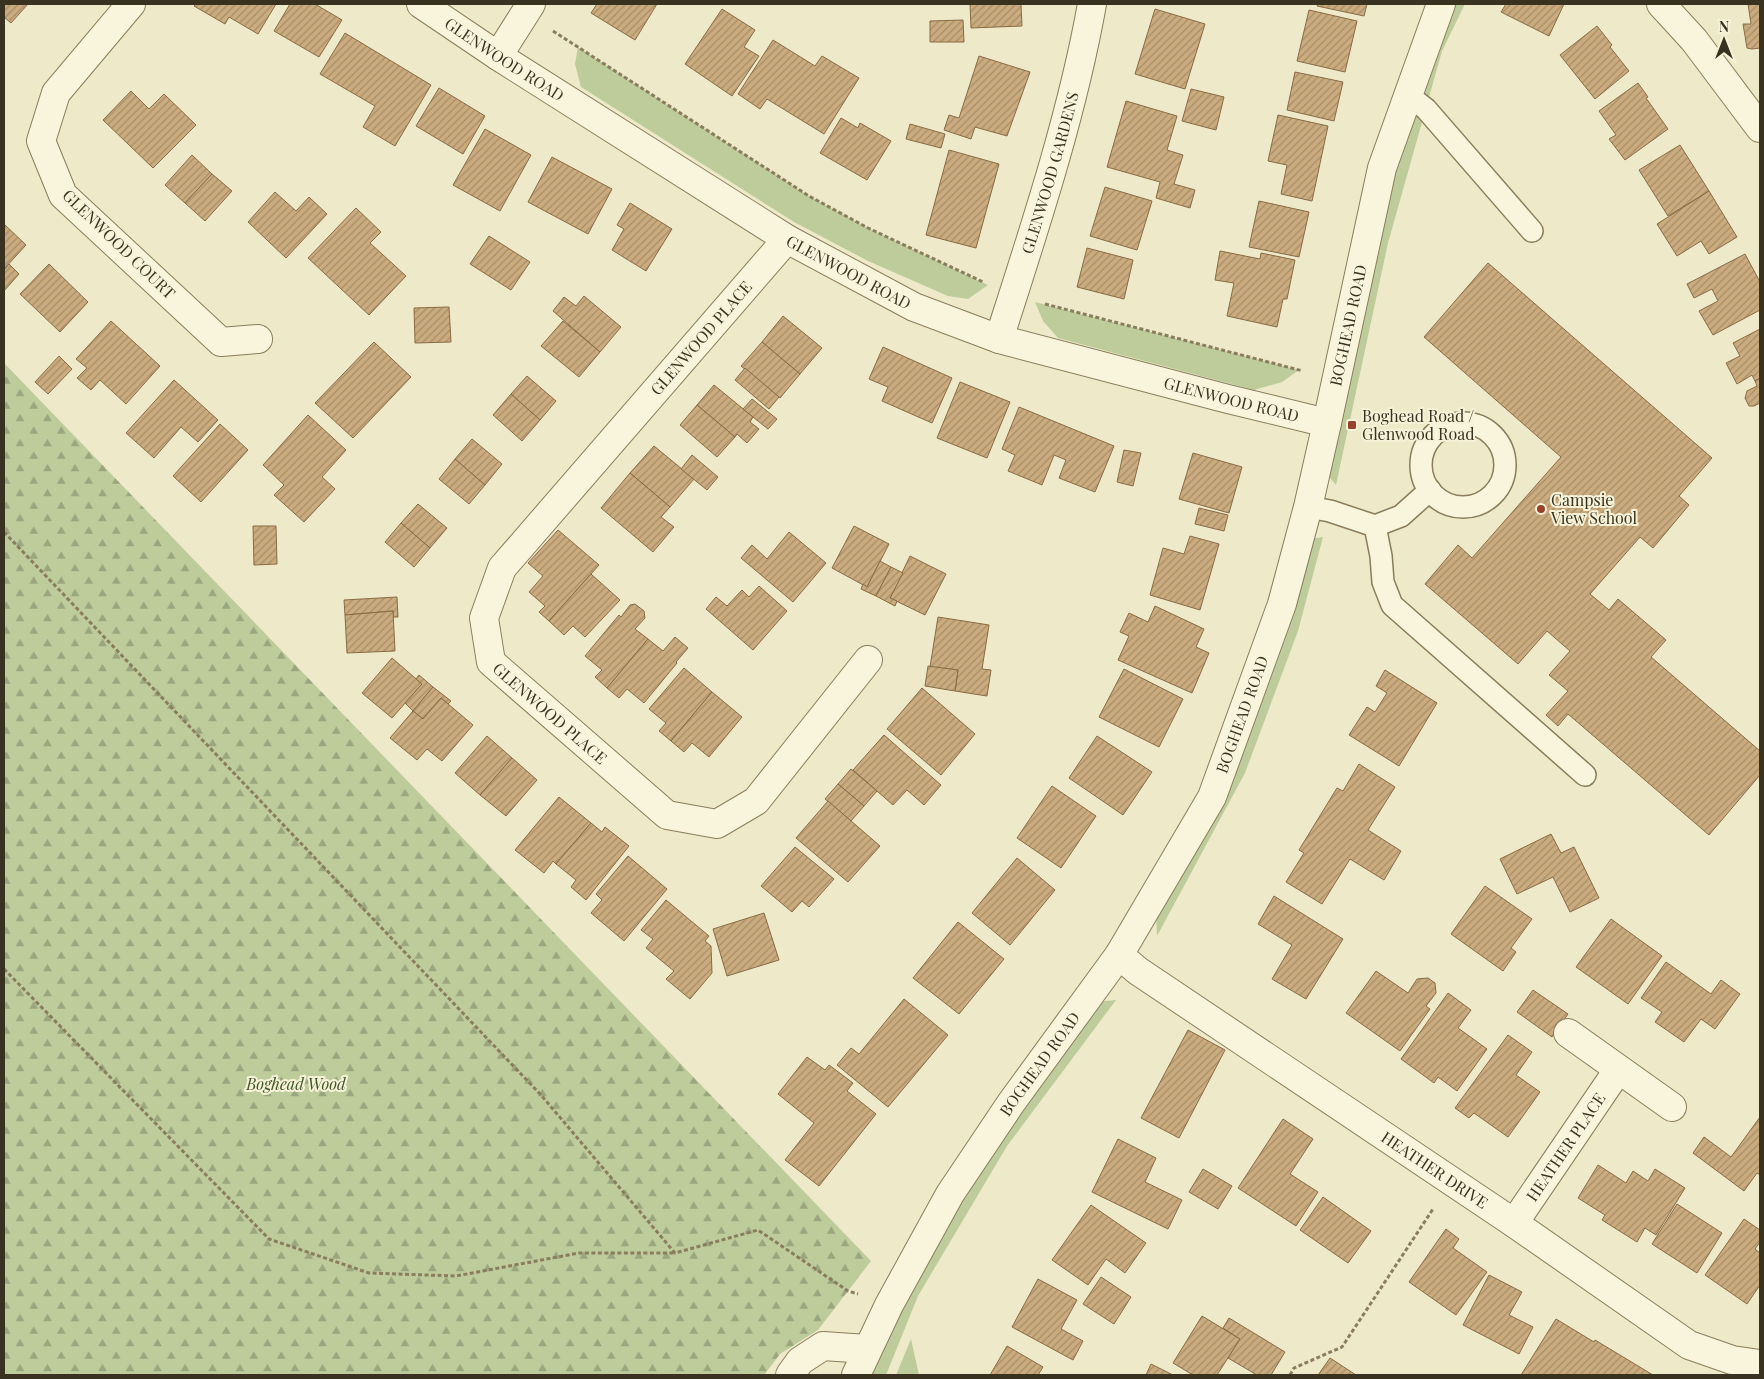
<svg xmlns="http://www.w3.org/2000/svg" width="1764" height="1379" viewBox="0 0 1764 1379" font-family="'Playfair Display',serif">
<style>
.green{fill:#becc9c}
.forest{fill:url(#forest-firs)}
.building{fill:url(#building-hatch);stroke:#886b44}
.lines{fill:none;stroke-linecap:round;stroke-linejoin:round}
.service-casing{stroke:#8a7d5d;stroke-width:24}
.minor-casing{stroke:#8a7d5d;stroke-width:30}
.tertiary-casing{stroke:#8a7d5d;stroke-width:30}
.path{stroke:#8a7d5d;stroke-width:3;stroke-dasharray:4 2.5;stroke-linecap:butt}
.service{stroke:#f8f5dc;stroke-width:21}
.minor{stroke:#f8f5dc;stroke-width:28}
.tertiary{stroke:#f8f5dc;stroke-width:28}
.poi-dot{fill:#97412f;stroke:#f5f2d8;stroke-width:2}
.labels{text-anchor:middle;stroke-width:4;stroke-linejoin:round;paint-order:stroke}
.street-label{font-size:16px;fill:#3a3221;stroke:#f5f2d8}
.poi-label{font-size:16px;fill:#3a3221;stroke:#f5f2d8;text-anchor:start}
.park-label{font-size:16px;font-style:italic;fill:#425628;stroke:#f5f2d8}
</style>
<defs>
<pattern id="forest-firs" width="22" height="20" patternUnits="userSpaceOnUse" patternTransform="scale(1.25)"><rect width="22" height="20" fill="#becc9c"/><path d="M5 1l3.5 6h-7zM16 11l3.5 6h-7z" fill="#9ba67f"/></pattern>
<pattern id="building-hatch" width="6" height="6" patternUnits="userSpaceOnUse" patternTransform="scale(1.25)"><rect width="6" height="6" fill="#cbac7f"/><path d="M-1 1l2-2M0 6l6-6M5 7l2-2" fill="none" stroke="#a68d68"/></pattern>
</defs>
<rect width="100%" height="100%" fill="#eee9c8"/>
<g class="green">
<polygon points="1451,4 1465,4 1442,51 1388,243 1336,485 1330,478 1327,455 1403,135"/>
<polygon points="578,47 809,196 868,228 988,285 968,299 948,296 868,261 794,222 581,87 575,64"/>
<polygon points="1035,302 1299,370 1282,382 1254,390 1058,338 1043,321"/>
<polygon points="1323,537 1298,631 1245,773 1157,936 1156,912 1310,539"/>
<polygon points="1116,1000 1007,1146 918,1296 886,1375 867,1375 909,1289 998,1139 1095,1002"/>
<polygon points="911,1339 919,1375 896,1375"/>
</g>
<polygon class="forest" points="4,363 871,1261 818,1330 780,1354 764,1375 4,1375"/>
<g class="building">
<polygon points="4,4 28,4 11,23 4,17"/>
<polygon points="196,4 276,4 258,34 229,17 225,24 194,6"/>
<polygon points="290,4 315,4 342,20 319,57 274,31"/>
<polygon points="597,4 657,4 635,40 591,13"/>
<polygon points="970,4 1021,4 1022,26 971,28"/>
<polygon points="1318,4 1367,4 1364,16 1317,6"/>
<polygon points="1506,4 1564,4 1549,36 1501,12"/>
<polygon points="1748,4 1760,4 1760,48 1752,49 1747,48 1743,24 1751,24"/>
<polygon points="722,9 755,30 744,47 759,56 732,96 685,64"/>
<polygon points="1155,9 1205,24 1185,89 1135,74"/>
<polygon points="1309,10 1357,21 1345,72 1297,61"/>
<polygon points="963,20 964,42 930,42 930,21"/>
<polygon points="1597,26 1612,45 1610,47 1629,71 1595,99 1560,55"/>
<polygon points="345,33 431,85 395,146 363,127 375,106 320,74"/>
<polygon points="773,40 815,66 822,56 859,78 824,134 767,99 760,109 738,94"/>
<polygon points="979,56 1030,72 1007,136 975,127 971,139 944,130 949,115 959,118"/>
<polygon points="1295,72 1343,82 1334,121 1287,110"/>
<polygon points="1638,83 1648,97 1646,98 1668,129 1625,160 1609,139 1616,135 1599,111"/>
<polygon points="439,88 485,116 463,154 416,126"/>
<polygon points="1191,89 1224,97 1216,130 1182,121"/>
<polygon points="131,91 149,109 164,94 196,125 153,168 103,120"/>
<polygon points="1126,101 1177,116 1167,150 1183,155 1174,184 1195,190 1190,208 1156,198 1160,182 1107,167"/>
<polygon points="1278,115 1328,126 1312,201 1281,194 1287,165 1268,161"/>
<polygon points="841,118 858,128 860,123 891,141 867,180 820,153"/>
<polygon points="910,124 945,134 941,148 906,139"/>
<polygon points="485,129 531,155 500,211 453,185"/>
<polygon points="1680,145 1709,191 1668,216 1639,170"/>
<polygon points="949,150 999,164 976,248 926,235"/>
<polygon points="192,155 212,174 185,203 165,185"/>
<polygon points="552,157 612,189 588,234 528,202"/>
<polygon points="212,174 232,191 205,221 185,203"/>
<polygon points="1105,187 1152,201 1137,250 1090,236"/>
<polygon points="1709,191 1737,237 1709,254 1701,241 1677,256 1657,224"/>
<polygon points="275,192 296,211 309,197 327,214 286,258 248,222"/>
<polygon points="1259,201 1309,212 1299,257 1249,247"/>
<polygon points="630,203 672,229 646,271 612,250 624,229 617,225"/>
<polygon points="356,208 381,232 370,243 406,276 369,315 308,258"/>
<polygon points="4,224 26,245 4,269"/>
<polygon points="489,236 530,262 511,290 470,264"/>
<polygon points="1087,248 1133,260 1124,299 1077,287"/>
<polygon points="1220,251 1260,259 1261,253 1295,260 1287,299 1283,299 1277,327 1227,316 1234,283 1215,280"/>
<polygon points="1745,254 1760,282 1760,310 1713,335 1699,311 1718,301 1712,289 1694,298 1687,284"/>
<polygon points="1488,263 1712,458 1679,496 1689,505 1653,548 1640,537 1590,594 1609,610 1618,599 1666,640 1651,657 1760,751 1760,775 1709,835 1568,714 1558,726 1546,715 1568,691 1549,675 1570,651 1547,631 1518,664 1425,584 1458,545 1472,558 1561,457 1424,337"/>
<polygon points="9,264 19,274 4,291 4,270"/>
<polygon points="49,264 88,302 60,332 20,294"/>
<polygon points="584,296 621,327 600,352 553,311 564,297 576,306"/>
<polygon points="449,307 451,342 415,343 414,308"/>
<polygon points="783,316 822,348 800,374 762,342"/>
<polygon points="111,321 160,366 126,404 100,380 91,390 77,378 87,368 76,359"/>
<polygon points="563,321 600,352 579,377 541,346"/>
<polygon points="1760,329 1760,378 1755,381 1752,375 1737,384 1726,363 1740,356 1733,343"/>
<polygon points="374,342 411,377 353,438 315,403"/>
<polygon points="762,342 800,374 780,398 741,366"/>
<polygon points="883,347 952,378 932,423 882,401 888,387 869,379"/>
<polygon points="59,356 72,369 48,394 35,382"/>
<polygon points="745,368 779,397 769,409 735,380"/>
<polygon points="527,376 556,401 540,420 511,394"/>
<polygon points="1760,378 1760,403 1754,406 1749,406 1745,398 1747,391 1757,386 1755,381"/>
<polygon points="174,380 218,420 198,442 181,427 154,458 126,433"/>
<polygon points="960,382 1010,402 987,458 937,438"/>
<polygon points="714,385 753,417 750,422 759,429 747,443 737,434 735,437 697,405"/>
<polygon points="511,394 540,420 522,441 493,415"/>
<polygon points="752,399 777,419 768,429 743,409"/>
<polygon points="697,405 735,437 717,457 680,425"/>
<polygon points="1019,407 1114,446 1095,492 1059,478 1066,460 1054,455 1042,485 1008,471 1015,455 1002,449"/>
<polygon points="308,415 346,450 322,477 335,489 304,522 274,495 284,485 263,465"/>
<polygon points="220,424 248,450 201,502 173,476"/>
<polygon points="472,439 502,464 485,485 455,459"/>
<polygon points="654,446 694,479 670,507 630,473"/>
<polygon points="1124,450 1141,453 1133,486 1117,482"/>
<polygon points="1193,453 1242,467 1229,513 1179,499"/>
<polygon points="692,455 718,477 707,490 681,469"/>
<polygon points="455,459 485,485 469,504 439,479"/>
<polygon points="630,473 670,507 661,517 674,527 653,552 601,508"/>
<polygon points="418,504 447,528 430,548 401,523"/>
<polygon points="1199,508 1228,515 1224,531 1195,524"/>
<polygon points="401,523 430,548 414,567 385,542"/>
<polygon points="253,526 276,526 277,564 254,565"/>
<polygon points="854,526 889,544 867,587 832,568"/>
<polygon points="558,530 599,565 549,621 539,612 545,606 529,592 543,576 528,563"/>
<polygon points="789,532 826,563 793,602 741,558 752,545 767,559"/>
<polygon points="1190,536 1219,544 1200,610 1150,595 1163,548 1184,554"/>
<polygon points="910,556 946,574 925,615 890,598"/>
<polygon points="880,561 891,567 876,596 861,589 863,584 867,587"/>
<polygon points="891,567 903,573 890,598 897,601 895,606 876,596"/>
<polygon points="591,574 620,600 585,637 573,626 564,635 549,621"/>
<polygon points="759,586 787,611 753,650 706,609 716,597 727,606 742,590 749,597"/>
<polygon points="397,597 398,617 393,617 393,611 345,615 344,600"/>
<polygon points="635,604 644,611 645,618 635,629 648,639 607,688 595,677 602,670 585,656 619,615 621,617 630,605"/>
<polygon points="1155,606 1204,629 1196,647 1209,653 1192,693 1118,660 1129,636 1120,632 1129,613 1148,622"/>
<polygon points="393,611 395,651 347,653 345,615"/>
<polygon points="938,617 989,625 982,669 991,670 987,696 955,691 958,670 930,667"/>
<polygon points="675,637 688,648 676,662 677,663 644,703 627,689 619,698 607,688 648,639 663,651"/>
<polygon points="392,658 422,684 392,718 362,693"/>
<polygon points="928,666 958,670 955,691 925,686"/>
<polygon points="684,668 712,692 671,741 659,731 666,723 649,709"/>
<polygon points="1124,669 1183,699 1159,747 1099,717"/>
<polygon points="1385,670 1437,703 1399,766 1349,735 1367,707 1375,712 1387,693 1376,686"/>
<polygon points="419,675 433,687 413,711 405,703 422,684 416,679"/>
<polygon points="433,687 451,701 448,704 441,698 423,719 413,711"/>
<polygon points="922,688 975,734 941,775 887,729"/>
<polygon points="712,692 742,717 709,757 692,743 684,752 671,741"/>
<polygon points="441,698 473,725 442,761 427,749 417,760 390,738 413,711 423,719"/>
<polygon points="884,735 941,785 924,805 907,790 893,805 853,770"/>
<polygon points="487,736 512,758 480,795 455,773"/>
<polygon points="1097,736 1152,772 1123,815 1069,778"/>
<polygon points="512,758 537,780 506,816 480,795"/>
<polygon points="1359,764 1395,787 1368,830 1401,851 1384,880 1350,859 1322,904 1286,882 1304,853 1299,850 1337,788 1343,791"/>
<polygon points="851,769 877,791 864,806 838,784"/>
<polygon points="838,784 864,806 851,821 825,799"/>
<polygon points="1052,786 1096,816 1061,868 1017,838"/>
<polygon points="559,797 591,823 556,864 553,861 544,873 515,850"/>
<polygon points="828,801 880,846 848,882 796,838"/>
<polygon points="591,823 602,832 605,827 629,846 586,900 571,887 576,880 556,864"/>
<polygon points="1551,834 1561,853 1574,847 1599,898 1570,912 1553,877 1517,894 1500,859"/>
<polygon points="795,847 834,879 809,907 802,901 792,912 761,886"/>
<polygon points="628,856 667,889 624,941 591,913 602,900 596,894"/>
<polygon points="1017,858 1055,890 1010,945 972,913"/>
<polygon points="1485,886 1532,919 1511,948 1516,952 1503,971 1451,934"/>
<polygon points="1274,896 1343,939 1306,999 1272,979 1292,945 1258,924"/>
<polygon points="666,900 709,936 705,941 711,946 712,973 690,999 666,979 674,971 646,948 653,939 641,930"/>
<polygon points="764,913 779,960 727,976 713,929"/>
<polygon points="1611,919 1662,956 1628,1004 1576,967"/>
<polygon points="958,922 1004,959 959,1014 913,978"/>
<polygon points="1666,962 1711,994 1721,980 1740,994 1715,1029 1701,1019 1684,1042 1655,1022 1662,1012 1641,998"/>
<polygon points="1376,971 1408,993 1417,979 1428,978 1435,983 1436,993 1426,1006 1430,1009 1400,1051 1346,1013"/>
<polygon points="1533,990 1568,1014 1552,1037 1517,1012"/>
<polygon points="1448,993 1471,1010 1458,1028 1487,1049 1457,1091 1438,1077 1434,1083 1401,1059"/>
<polygon points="904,999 948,1035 888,1107 837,1065 851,1048 859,1054"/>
<polygon points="1188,1030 1225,1050 1179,1138 1141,1118"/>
<polygon points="1508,1035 1532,1052 1516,1075 1540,1092 1508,1137 1474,1113 1469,1118 1455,1108"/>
<polygon points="807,1057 825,1070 829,1065 853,1083 847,1091 876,1114 819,1186 785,1160 814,1123 778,1094"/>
<polygon points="1760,1117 1760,1175 1757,1173 1744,1191 1693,1153 1704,1137 1731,1157"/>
<polygon points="1283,1119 1313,1139 1290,1174 1318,1192 1296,1226 1238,1188"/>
<polygon points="1118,1139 1156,1158 1145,1182 1182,1200 1168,1229 1092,1192"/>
<polygon points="1598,1165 1626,1183 1633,1171 1648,1181 1655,1169 1685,1188 1656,1235 1645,1228 1637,1242 1602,1220 1605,1215 1578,1198"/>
<polygon points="1203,1169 1232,1186 1218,1209 1189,1192"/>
<polygon points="1323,1197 1371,1231 1348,1263 1300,1230"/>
<polygon points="1677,1204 1722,1233 1697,1273 1652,1244"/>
<polygon points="1091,1205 1146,1243 1125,1273 1106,1259 1088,1285 1052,1260"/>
<polygon points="1744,1219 1760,1230 1760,1242 1755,1249 1760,1253 1760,1285 1747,1304 1705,1275"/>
<polygon points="1446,1229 1459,1239 1453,1248 1487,1272 1456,1315 1409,1282"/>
<polygon points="1489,1275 1522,1292 1509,1315 1533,1327 1519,1354 1463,1325"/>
<polygon points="1101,1277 1131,1297 1114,1324 1083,1304"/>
<polygon points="1038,1279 1077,1300 1061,1329 1083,1341 1073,1360 1012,1327"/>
<polygon points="1202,1316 1240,1339 1217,1375 1193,1375 1173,1363"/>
<polygon points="1229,1318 1285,1352 1271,1375 1257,1375 1228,1358 1240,1339 1223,1328"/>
<polygon points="1556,1319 1594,1342 1595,1340 1653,1375 1521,1375"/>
<polygon points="1007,1346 1043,1367 1038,1375 990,1375"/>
<polygon points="1330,1358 1356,1375 1318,1375"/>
<polygon points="1151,1364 1173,1375 1146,1375"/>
</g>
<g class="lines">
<g class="service-casing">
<g id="service">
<polyline points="1408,95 1426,109 1532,231"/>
<circle cx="1463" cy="465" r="42"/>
<polyline points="1308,507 1330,511 1375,526 1401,516 1430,490"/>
<polyline points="1375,526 1381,556 1383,582 1392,605 1585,775"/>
</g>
</g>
<g class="minor-casing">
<g id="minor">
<polyline points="131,4 56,93 41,141 63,195 221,342 258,339"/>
<path id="s1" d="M421,4L498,56L787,239L914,307L999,339L1228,399L1327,423"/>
<polyline points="1661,4 1694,40 1760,128"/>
<polyline points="498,56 531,4"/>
<path id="s2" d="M787,239L502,568L484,618L491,662L667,815L717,824L756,801L868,660"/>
<path id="s3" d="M999,339C1034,230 1072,116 1092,4"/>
<path id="s4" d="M1119,955L1138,971L1514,1223L1689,1345L1732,1360L1760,1364"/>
<polyline points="1568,1033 1672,1107"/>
<path id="s5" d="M1514,1223L1618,1070"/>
<polyline points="790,1375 800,1361 823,1346 867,1349"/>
</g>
</g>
<g class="tertiary-casing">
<g id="tertiary">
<path id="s6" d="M856,1375L889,1305L950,1194L1011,1103L1119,955L1212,797L1282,604L1308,507L1327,423L1382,168L1441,4"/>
</g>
</g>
<g class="path">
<polyline points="553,31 809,196 868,228 983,282"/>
<polyline points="1045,304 1303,371"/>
<polyline points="4,532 541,1095 675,1253 758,1230 848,1291 858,1294"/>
<polyline points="4,969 269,1239 369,1273 456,1276 579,1253 675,1253"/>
<polyline points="1290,1375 1294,1368 1342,1347 1433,1209"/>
</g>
<use href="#service" class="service"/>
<use href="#minor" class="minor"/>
<use href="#tertiary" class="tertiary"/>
</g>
<g class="poi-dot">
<rect x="1347" y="420" width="10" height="10" rx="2.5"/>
<circle cx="1541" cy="509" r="5"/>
</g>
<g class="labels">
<g class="street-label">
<text dy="6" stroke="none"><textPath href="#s1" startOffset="100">GLENWOOD ROAD</textPath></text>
<text dy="6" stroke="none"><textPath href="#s3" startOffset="174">GLENWOOD GARDENS</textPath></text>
<text transform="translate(119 244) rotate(44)" y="6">GLENWOOD COURT</text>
<text dy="6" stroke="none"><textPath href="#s1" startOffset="505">GLENWOOD ROAD</textPath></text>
<text dy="6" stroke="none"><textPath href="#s6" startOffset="1172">BOGHEAD ROAD</textPath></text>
<text transform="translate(701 338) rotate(-49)" y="6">GLENWOOD PLACE</text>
<text dy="6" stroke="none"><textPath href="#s1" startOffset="910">GLENWOOD ROAD</textPath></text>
<text dy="6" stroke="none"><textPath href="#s2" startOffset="611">GLENWOOD PLACE</textPath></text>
<text dy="6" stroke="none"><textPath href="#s6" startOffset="768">BOGHEAD ROAD</textPath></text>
<text dy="6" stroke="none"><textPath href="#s6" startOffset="362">BOGHEAD ROAD</textPath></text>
<text dy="6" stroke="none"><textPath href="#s5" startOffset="92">HEATHER PLACE</textPath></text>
<text dy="6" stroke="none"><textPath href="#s4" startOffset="382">HEATHER DRIVE</textPath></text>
</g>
<g class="poi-label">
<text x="1362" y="422">Boghead Road /<tspan x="1362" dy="18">Glenwood Road</tspan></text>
<text x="1551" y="506">Campsie<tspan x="1551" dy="18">View School</tspan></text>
</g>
<g class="park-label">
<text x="296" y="1090">Boghead Wood</text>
</g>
</g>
<rect width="1764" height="1379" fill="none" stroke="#3a3221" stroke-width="10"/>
<g transform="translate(1724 40)" stroke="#f5f2d8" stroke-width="4" paint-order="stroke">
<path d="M0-4L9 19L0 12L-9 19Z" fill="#3a3221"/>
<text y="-8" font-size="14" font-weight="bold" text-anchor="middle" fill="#3a3221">N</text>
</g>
</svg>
